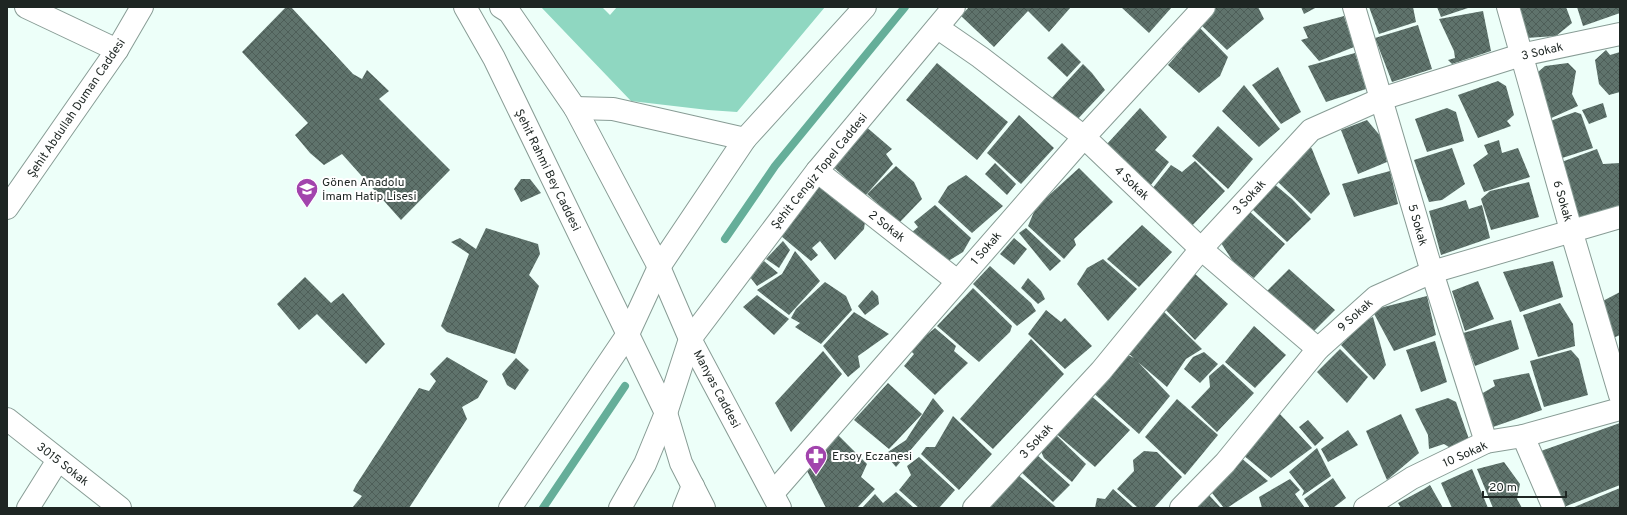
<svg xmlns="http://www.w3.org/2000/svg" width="1627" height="515" viewBox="0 0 1627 515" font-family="Overpass,sans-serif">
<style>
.green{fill:#8fd7c1}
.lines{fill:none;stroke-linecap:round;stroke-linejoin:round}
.stream{stroke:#65ae99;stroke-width:8}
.building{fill:url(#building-cross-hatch)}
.minor-casing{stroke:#889c95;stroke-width:24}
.major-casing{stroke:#889c95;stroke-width:24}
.minor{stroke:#fff;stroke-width:22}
.major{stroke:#fff;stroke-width:22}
.labels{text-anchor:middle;stroke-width:4;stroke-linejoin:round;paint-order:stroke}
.street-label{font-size:12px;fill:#1e2623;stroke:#fff}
.poi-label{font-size:12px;fill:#1e2623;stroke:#fff;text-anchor:start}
</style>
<defs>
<pattern id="building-cross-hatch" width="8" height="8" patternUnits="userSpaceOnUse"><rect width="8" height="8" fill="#5f736c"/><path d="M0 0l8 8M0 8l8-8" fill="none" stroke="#4e5e58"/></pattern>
</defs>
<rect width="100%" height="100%" fill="#edfff9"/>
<polygon class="green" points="541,7 602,7 610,15 617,7 825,7 737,112 708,110 631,101"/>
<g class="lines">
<g class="stream">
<polyline points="725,239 775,166 905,7"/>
<polyline points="543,508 625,386"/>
</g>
</g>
<g class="building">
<polygon points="286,7 291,7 353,74 362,79 367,70 389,91 379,99 450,170 401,220 342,154 324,165 310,153 295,135 308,123 242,52"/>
<polygon points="969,7 1071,7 1049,32 1028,11 994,47 961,16"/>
<polygon points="1121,7 1172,7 1149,33"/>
<polygon points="1208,7 1258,7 1264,19 1227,50 1199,23"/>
<polygon points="1301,7 1317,7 1304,14"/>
<polygon points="1369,7 1413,7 1416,22 1379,34"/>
<polygon points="1437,7 1471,7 1441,17"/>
<polygon points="1514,7 1566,7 1572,23 1556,36 1526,38"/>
<polygon points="1577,7 1620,7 1620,13 1583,26"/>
<polygon points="1483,11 1491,51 1452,64 1448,60 1455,58 1454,51 1439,19"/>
<polygon points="1344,16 1354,47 1319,61 1301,40 1308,38 1303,27"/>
<polygon points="1418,25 1432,69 1392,82 1375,38"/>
<polygon points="1199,27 1228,57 1220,76 1199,93 1168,65 1182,49 1178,44"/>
<polygon points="1062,43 1081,62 1067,77 1047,58"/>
<polygon points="1606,50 1610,55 1620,52 1620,92 1609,95 1599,84 1595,60"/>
<polygon points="1355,53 1366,89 1326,102 1308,66"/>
<polygon points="937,63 1008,122 977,160 906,100"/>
<polygon points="1568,63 1576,71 1572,94 1578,106 1547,120 1531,78 1545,66"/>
<polygon points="1083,64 1092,73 1105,90 1074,123 1050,100"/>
<polygon points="1278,67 1301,112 1281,124 1252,85"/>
<polygon points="1498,81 1506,86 1514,115 1507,121 1511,126 1478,138 1458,95"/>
<polygon points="1244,85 1280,129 1259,147 1222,111"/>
<polygon points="1603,103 1607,117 1589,124 1582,110"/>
<polygon points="1140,108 1167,137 1155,150 1169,162 1150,186 1107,144"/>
<polygon points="1447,108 1456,112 1464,141 1427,152 1415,119"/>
<polygon points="1575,112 1581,114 1593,148 1556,160 1542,124"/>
<polygon points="1019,115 1054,148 1021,184 987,153"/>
<polygon points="1367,120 1382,138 1387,162 1358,174 1341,130"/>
<polygon points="864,125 892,149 886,154 893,164 865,196 829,163"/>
<polygon points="1218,126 1253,159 1228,189 1192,156"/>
<polygon points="1499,140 1502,153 1518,148 1530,177 1484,192 1473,165 1488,154 1484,145"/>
<polygon points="1309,145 1312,149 1330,194 1311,214 1276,180"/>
<polygon points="1452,148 1465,184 1442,200 1429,202 1414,160"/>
<polygon points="1597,149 1603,164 1620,163 1620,205 1574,220 1556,164"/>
<polygon points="1195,161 1225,191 1189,229 1152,189 1171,165 1182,172"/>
<polygon points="995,163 1016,184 1007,195 985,174"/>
<polygon points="896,166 914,182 922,199 899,223 867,194"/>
<polygon points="1079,168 1113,202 1074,239 1076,245 1064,259 1028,226 1036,207"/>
<polygon points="1390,171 1398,204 1354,217 1342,184"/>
<polygon points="966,175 1003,206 972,233 938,202 948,186"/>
<polygon points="821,177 866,215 864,229 835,260 820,241 812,248 818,255 811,261 775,231"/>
<polygon points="521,179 530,179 541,193 521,202 514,189"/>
<polygon points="1529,182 1539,217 1491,230 1481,199 1490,191"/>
<polygon points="1273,183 1292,199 1311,219 1287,242 1252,209"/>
<polygon points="1466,200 1469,209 1482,205 1490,238 1441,255 1429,211"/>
<polygon points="935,205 971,238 963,252 945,263 911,233 918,227 914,222"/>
<polygon points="1249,211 1285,244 1254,278 1234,263 1221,243"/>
<polygon points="1142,225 1172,252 1139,287 1107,259"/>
<polygon points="486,228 538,244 540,254 529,275 539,286 515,354 447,332 441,326 469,254 451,242 460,238 476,249"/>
<polygon points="1026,228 1061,261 1050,271 1019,233"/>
<polygon points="1014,238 1027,249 1014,265 1000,254"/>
<polygon points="783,241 790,250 779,268 766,259"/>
<polygon points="795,251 820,281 789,315 757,290 782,274"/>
<polygon points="1103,259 1137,289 1108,321 1077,284 1087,268"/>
<polygon points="764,261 778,273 757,286 750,277"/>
<polygon points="1553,261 1563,297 1520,312 1503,272"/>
<polygon points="990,266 1031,303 1036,311 1017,326 973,284"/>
<polygon points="1289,269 1335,310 1312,333 1266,292"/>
<polygon points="1194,273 1228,304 1195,340 1165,309"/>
<polygon points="305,277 331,303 343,293 385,344 366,364 317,314 299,330 277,304"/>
<polygon points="1028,278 1041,291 1045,299 1038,304 1021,288"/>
<polygon points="1478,281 1494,319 1465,331 1452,291"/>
<polygon points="825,282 846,296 852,310 821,344 795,327 800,323 791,318 796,309"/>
<polygon points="973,288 1012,326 1010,332 979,362 937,326"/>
<polygon points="872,290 878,296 879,304 865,315 858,306"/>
<polygon points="1620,292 1620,335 1613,338 1599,303"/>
<polygon points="757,295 789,319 774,335 743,307"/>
<polygon points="1427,296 1436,335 1394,351 1372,310"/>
<polygon points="1560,303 1573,324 1575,346 1538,357 1523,315"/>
<polygon points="1161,309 1202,349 1186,359 1167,387 1138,362 1170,396 1139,434 1089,389 1120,351 1134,358 1123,349"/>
<polygon points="1046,310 1061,322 1065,318 1092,346 1065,369 1028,334"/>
<polygon points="854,312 889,334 858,356 860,367 848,377 823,346"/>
<polygon points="1373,317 1386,365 1374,380 1341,345 1364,321"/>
<polygon points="1511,320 1519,349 1475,366 1463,333"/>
<polygon points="1254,326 1286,355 1255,388 1225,362"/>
<polygon points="935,328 956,346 954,351 968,363 935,395 904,366 914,354 909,349"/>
<polygon points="1031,339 1064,374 993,449 960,419"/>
<polygon points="1435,341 1447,382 1421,392 1406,350"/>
<polygon points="1340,349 1368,377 1347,403 1317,372"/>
<polygon points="1571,350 1579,359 1588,395 1544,407 1530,361"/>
<polygon points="823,351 842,374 791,432 775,403"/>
<polygon points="1204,352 1218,364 1200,383 1184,369 1193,357"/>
<polygon points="447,357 488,381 478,398 462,407 467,419 409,508 352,508 362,496 353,491 356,485 419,388 429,391 436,381 430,374"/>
<polygon points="516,358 529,370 515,390 507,385 502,374"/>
<polygon points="1223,364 1254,393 1217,432 1191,407 1210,387 1209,376"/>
<polygon points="1529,373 1542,410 1493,427 1481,394 1495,386 1493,380"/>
<polygon points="888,383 922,414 889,449 854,420"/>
<polygon points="1089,394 1130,430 1095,467 1053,431"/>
<polygon points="933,398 944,411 896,467 885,454 906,440"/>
<polygon points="1448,398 1456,402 1470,442 1452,449 1444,444 1429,449 1428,435 1415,409"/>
<polygon points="1177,399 1218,435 1185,475 1145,437"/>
<polygon points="1279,413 1312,448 1271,478 1243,455"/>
<polygon points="1401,414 1419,453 1387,480 1366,431"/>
<polygon points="953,416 992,454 959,490 921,454 926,447 935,447"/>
<polygon points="1308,420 1324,438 1315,446 1299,427"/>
<polygon points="1620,423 1620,485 1564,507 1541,451"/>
<polygon points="1348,430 1358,445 1328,462 1321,449"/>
<polygon points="837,434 867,464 861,477 875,489 857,508 826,508 804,465"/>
<polygon points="1055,434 1086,464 1072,482 1044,458 1039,447"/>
<polygon points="1317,448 1331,476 1302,496 1304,491 1289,472"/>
<polygon points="1144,451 1157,452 1182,477 1154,508 1138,508 1117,489 1134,471 1133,460"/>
<polygon points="1036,454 1070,485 1053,502 1020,471"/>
<polygon points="919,457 955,490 939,508 919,508 899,490 911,475 907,466"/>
<polygon points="1240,457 1268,481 1227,508 1224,508 1212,493"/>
<polygon points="1504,462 1520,484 1517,499 1522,508 1493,508 1477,469"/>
<polygon points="1472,469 1488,508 1452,508 1441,483"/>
<polygon points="1017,474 1057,508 985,508"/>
<polygon points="1333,478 1346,498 1333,508 1310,508 1304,499"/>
<polygon points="1290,479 1300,490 1295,494 1305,508 1262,508 1259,497"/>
<polygon points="1430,485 1443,508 1401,508 1398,503 1424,489"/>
<polygon points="1620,488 1620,508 1572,508"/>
<polygon points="1113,489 1134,508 1095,508 1097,498 1105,499"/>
<polygon points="896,492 914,508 862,508 875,494 883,503"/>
<polygon points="1207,493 1221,508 1192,508"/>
</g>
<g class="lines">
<g class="minor-casing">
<g id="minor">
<polyline points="26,7 117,50"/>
<polyline points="1354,7 1432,272 1486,442"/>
<polyline points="1508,7 1571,230 1620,395"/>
<polyline points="938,28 980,57 1084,137 1201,249 1318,349"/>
<polyline points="817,171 957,281"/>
<polyline points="7,208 117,50 142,7"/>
<polyline points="7,419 120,508"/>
<polyline points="1523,436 1554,508"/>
<polyline points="773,493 1084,137 1204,7"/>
<polyline points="28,508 58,460"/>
<polyline points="510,508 628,334"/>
<polyline points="620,508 645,464 666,413"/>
<polyline points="684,508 693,486"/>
<polyline points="974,508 1101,371 1201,249 1311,130 1381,99 1521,55 1620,34"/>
<polyline points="1181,508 1225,463 1318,349 1376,297 1432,272 1620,217"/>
<polyline points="1365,508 1412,478 1486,442 1523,436 1620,409"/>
</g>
</g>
<g class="major-casing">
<g id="major">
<polyline points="465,7 494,58 666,413 681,463 704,508"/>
<polyline points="501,7 509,12 575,108 659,267 690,339 780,508"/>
<polyline points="575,108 613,109 745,139"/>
<polyline points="628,334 659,267 745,139 865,7"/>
<polyline points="666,413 690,339 817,171 954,7"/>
</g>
</g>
<use href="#minor" class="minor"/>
<use href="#major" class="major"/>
</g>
<defs>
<g id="school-pin" transform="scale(1.15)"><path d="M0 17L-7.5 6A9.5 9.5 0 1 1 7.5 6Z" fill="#a244ad" stroke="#fff"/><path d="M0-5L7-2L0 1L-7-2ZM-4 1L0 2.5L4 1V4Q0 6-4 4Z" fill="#fff"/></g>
<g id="pharmacy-pin" transform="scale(1.15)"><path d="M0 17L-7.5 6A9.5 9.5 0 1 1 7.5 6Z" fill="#a244ad" stroke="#fff"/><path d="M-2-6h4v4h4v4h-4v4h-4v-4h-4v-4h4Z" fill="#fff"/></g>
</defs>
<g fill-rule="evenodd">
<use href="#school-pin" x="307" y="189"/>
<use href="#pharmacy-pin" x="816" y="456"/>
</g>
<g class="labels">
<g class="street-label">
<text transform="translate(1542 51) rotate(-13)" y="4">3 Sokak</text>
<text transform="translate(76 108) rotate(-56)" y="4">Şehit Abdullah Duman Caddesi</text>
<text transform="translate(548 170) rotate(64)" y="4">Şehit Rahmi Bey Caddesi</text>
<text transform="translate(819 171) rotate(-51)" y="4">Şehit Cengiz Topel Caddesi</text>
<text transform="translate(1132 183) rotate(44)" y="4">4 Sokak</text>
<text transform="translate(1249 197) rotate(-47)" y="4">3 Sokak</text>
<text transform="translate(1563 201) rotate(74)" y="4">6 Sokak</text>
<text transform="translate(1418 225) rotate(74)" y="4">5 Sokak</text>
<text transform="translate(887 226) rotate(38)" y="4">2 Sokak</text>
<text transform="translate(986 248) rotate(-49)" y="4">1 Sokak</text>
<text transform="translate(1355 315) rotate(-42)" y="4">9 Sokak</text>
<text transform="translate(717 389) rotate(62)" y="4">Manyas Caddesi</text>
<text transform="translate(1036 441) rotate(-47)" y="4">3 Sokak</text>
<text transform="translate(1465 454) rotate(-24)" y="4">10 Sokak</text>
<text transform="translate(63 464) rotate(38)" y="4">3015 Sokak</text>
</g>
<g class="poi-label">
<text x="322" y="186">Gönen Anadolu<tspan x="322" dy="14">İmam Hatip Lisesi</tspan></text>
<text x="832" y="460">Ersoy Eczanesi</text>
</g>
</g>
<rect width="1627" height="515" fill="none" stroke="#1e2623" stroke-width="16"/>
<path d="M1483 491v6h83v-6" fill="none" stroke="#1e2623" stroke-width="2"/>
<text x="1489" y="491" font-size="12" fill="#1e2623" stroke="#ffffff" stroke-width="3" paint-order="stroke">20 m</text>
</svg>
